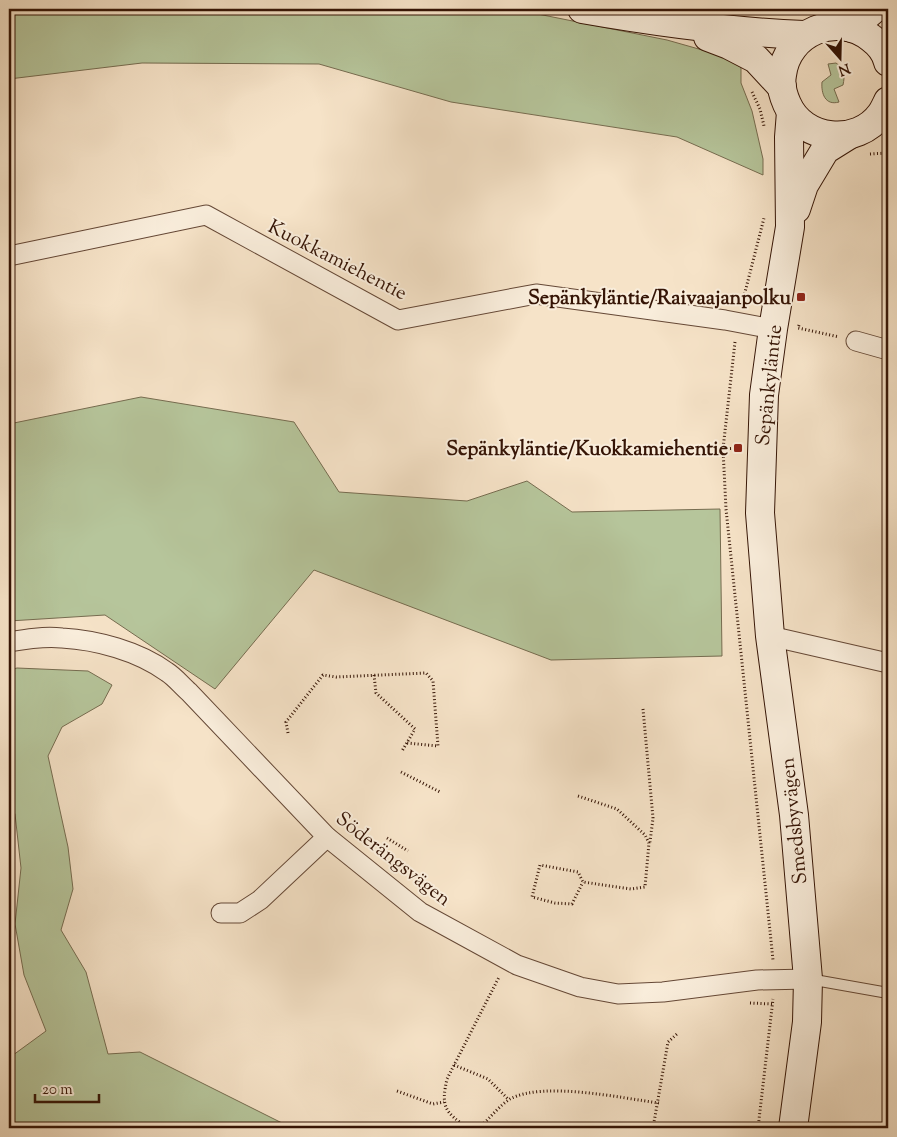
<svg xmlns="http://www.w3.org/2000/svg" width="897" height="1137" viewBox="0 0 897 1137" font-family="'Sorts Mill Goudy',serif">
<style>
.green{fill:#b6c59b;stroke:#766c50}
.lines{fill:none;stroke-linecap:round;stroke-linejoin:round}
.service-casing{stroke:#654836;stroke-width:12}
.minor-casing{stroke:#654836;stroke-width:21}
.secondary-casing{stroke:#351405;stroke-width:30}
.path{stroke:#351405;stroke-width:3;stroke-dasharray:1 2.5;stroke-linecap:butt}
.service{stroke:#f9eddb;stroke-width:10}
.minor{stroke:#f9eddb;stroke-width:19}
.secondary{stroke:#f9eddb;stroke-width:28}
.poi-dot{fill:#8f2418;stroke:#f9eddb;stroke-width:2}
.labels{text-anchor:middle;stroke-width:4;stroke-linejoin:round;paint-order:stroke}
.street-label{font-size:20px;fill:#351405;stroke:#f9eddb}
.poi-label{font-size:20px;font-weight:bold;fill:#351405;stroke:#f9eddb;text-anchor:end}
</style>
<rect width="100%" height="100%" fill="#f6e3c8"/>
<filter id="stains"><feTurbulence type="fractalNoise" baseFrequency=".004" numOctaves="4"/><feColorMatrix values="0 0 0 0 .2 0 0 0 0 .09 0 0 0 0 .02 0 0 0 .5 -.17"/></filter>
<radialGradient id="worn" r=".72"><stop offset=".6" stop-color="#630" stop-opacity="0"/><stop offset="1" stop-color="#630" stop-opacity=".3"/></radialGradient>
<g class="green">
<polygon points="9,9 513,9 667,40 741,61 741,83 752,111 763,159 763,175 677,137 451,102 319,64 142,63 9,79"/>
<path d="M836,63C845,69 845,75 843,85L834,89L839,102C825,106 821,93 822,82L831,75L828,64Z"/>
<polygon points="141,397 294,422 339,492 467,501 527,481 572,512 720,509 722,656 551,660 314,570 215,689 105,615 9,621 9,424"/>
<polygon points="17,668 88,671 112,685 102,704 62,727 48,756 68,847 73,889 61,930 86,972 108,1054 140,1052 292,1128 9,1128 9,1058 46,1031 24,975 15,924 21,868 15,814 9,805 9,670"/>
</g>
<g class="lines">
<g class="service-casing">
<polyline id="service" points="809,979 888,993"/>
</g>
<g class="minor-casing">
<g id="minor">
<polyline points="9,256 206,215 398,320 536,294 725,320 773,329"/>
<polyline points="856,341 888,350"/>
<polyline points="770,636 888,663"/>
<path d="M9,642C26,639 44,636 62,638C97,640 138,651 167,672C175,677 182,686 189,692L327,837L420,912L517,965L580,987L618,994L663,992L757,980L808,979"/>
<polyline points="221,913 240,913 260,900 327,837"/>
</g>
</g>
<g class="secondary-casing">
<g id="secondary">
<path d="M582,9C656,22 729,32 804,35"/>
<polyline points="852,28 874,9"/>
<polyline points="708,37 729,45 756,59 782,87"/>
<path d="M888,62C886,53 879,44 871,38C837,11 787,32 782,75C780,85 783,95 787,104C803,141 857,147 881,114C884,110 886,105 888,101"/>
<polyline points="791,112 789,137 790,227 773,329 764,395 760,513 770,636 794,815 808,979 807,1022 793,1128"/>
<polyline points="796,209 804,185 825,150 849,135"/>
</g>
</g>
<g class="path">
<polyline points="752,92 760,109 764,126"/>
<polyline points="870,154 888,153"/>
<polyline points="742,304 764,218"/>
<polyline points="799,325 798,328 839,337"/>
<polyline points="735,342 723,449 726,509 773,960"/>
<polyline points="723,449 738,448"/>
<polyline points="374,675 376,693 415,729 402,751"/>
<polyline points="643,709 653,818 650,842"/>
<polyline points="288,733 286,722 323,675 336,677 426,673 433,681 438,746 407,743"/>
<polyline points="401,772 440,792"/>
<polyline points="578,796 617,809 645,835 649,843 645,887 631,889 583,882 578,872 540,865 532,897 555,903 572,904 583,882"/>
<polyline points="387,838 408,851"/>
<polyline points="750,1003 772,1004"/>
<polyline points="454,1065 488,1079 509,1100"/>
<polyline points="397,1091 433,1104 444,1102"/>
<path d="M468,1128C444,1112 441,1106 447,1079L499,977"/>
<path d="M479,1128C489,1119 499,1106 510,1099C543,1081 621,1098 659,1103"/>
<polyline points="653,1128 668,1042 677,1034"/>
<polyline points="758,1128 773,999"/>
</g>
<use href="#service" class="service"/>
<use href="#minor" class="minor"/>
<use href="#secondary" class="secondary"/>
</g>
<g class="poi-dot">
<rect x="796" y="292" width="10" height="10" rx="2.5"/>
<rect x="733" y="443" width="10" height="10" rx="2.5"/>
</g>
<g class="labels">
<g class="street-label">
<text transform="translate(338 259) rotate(27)" y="7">Kuokkamiehentie</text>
<text transform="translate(768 385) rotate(-84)" y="7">Sepänkyläntie</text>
<text transform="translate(793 821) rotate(-96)" y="7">Smedsbyvägen</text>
<text transform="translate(394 858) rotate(38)" y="7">Söderängsvägen</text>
</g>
<g class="poi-label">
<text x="791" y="304">Sepänkyläntie/Raivaajanpolku</text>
<text x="728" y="455">Sepänkyläntie/Kuokkamiehentie</text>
</g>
</g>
<rect width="897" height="1137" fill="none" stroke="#f6e3c8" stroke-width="30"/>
<rect x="10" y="10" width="877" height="1117" fill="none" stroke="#351405" stroke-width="2.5"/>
<rect x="15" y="15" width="867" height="1107" fill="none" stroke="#351405"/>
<g transform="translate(840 58) rotate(160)" stroke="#f9eddb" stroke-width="4" paint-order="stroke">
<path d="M0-4L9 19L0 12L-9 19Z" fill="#351405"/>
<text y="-8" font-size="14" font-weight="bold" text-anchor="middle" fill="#351405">N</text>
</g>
<path d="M35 1094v8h64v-8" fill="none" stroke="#351405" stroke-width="2.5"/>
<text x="42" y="1094" font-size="15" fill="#351405" stroke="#f9eddb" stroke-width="4" paint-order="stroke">20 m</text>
<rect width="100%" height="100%" filter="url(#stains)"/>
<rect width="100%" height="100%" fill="url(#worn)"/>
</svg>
